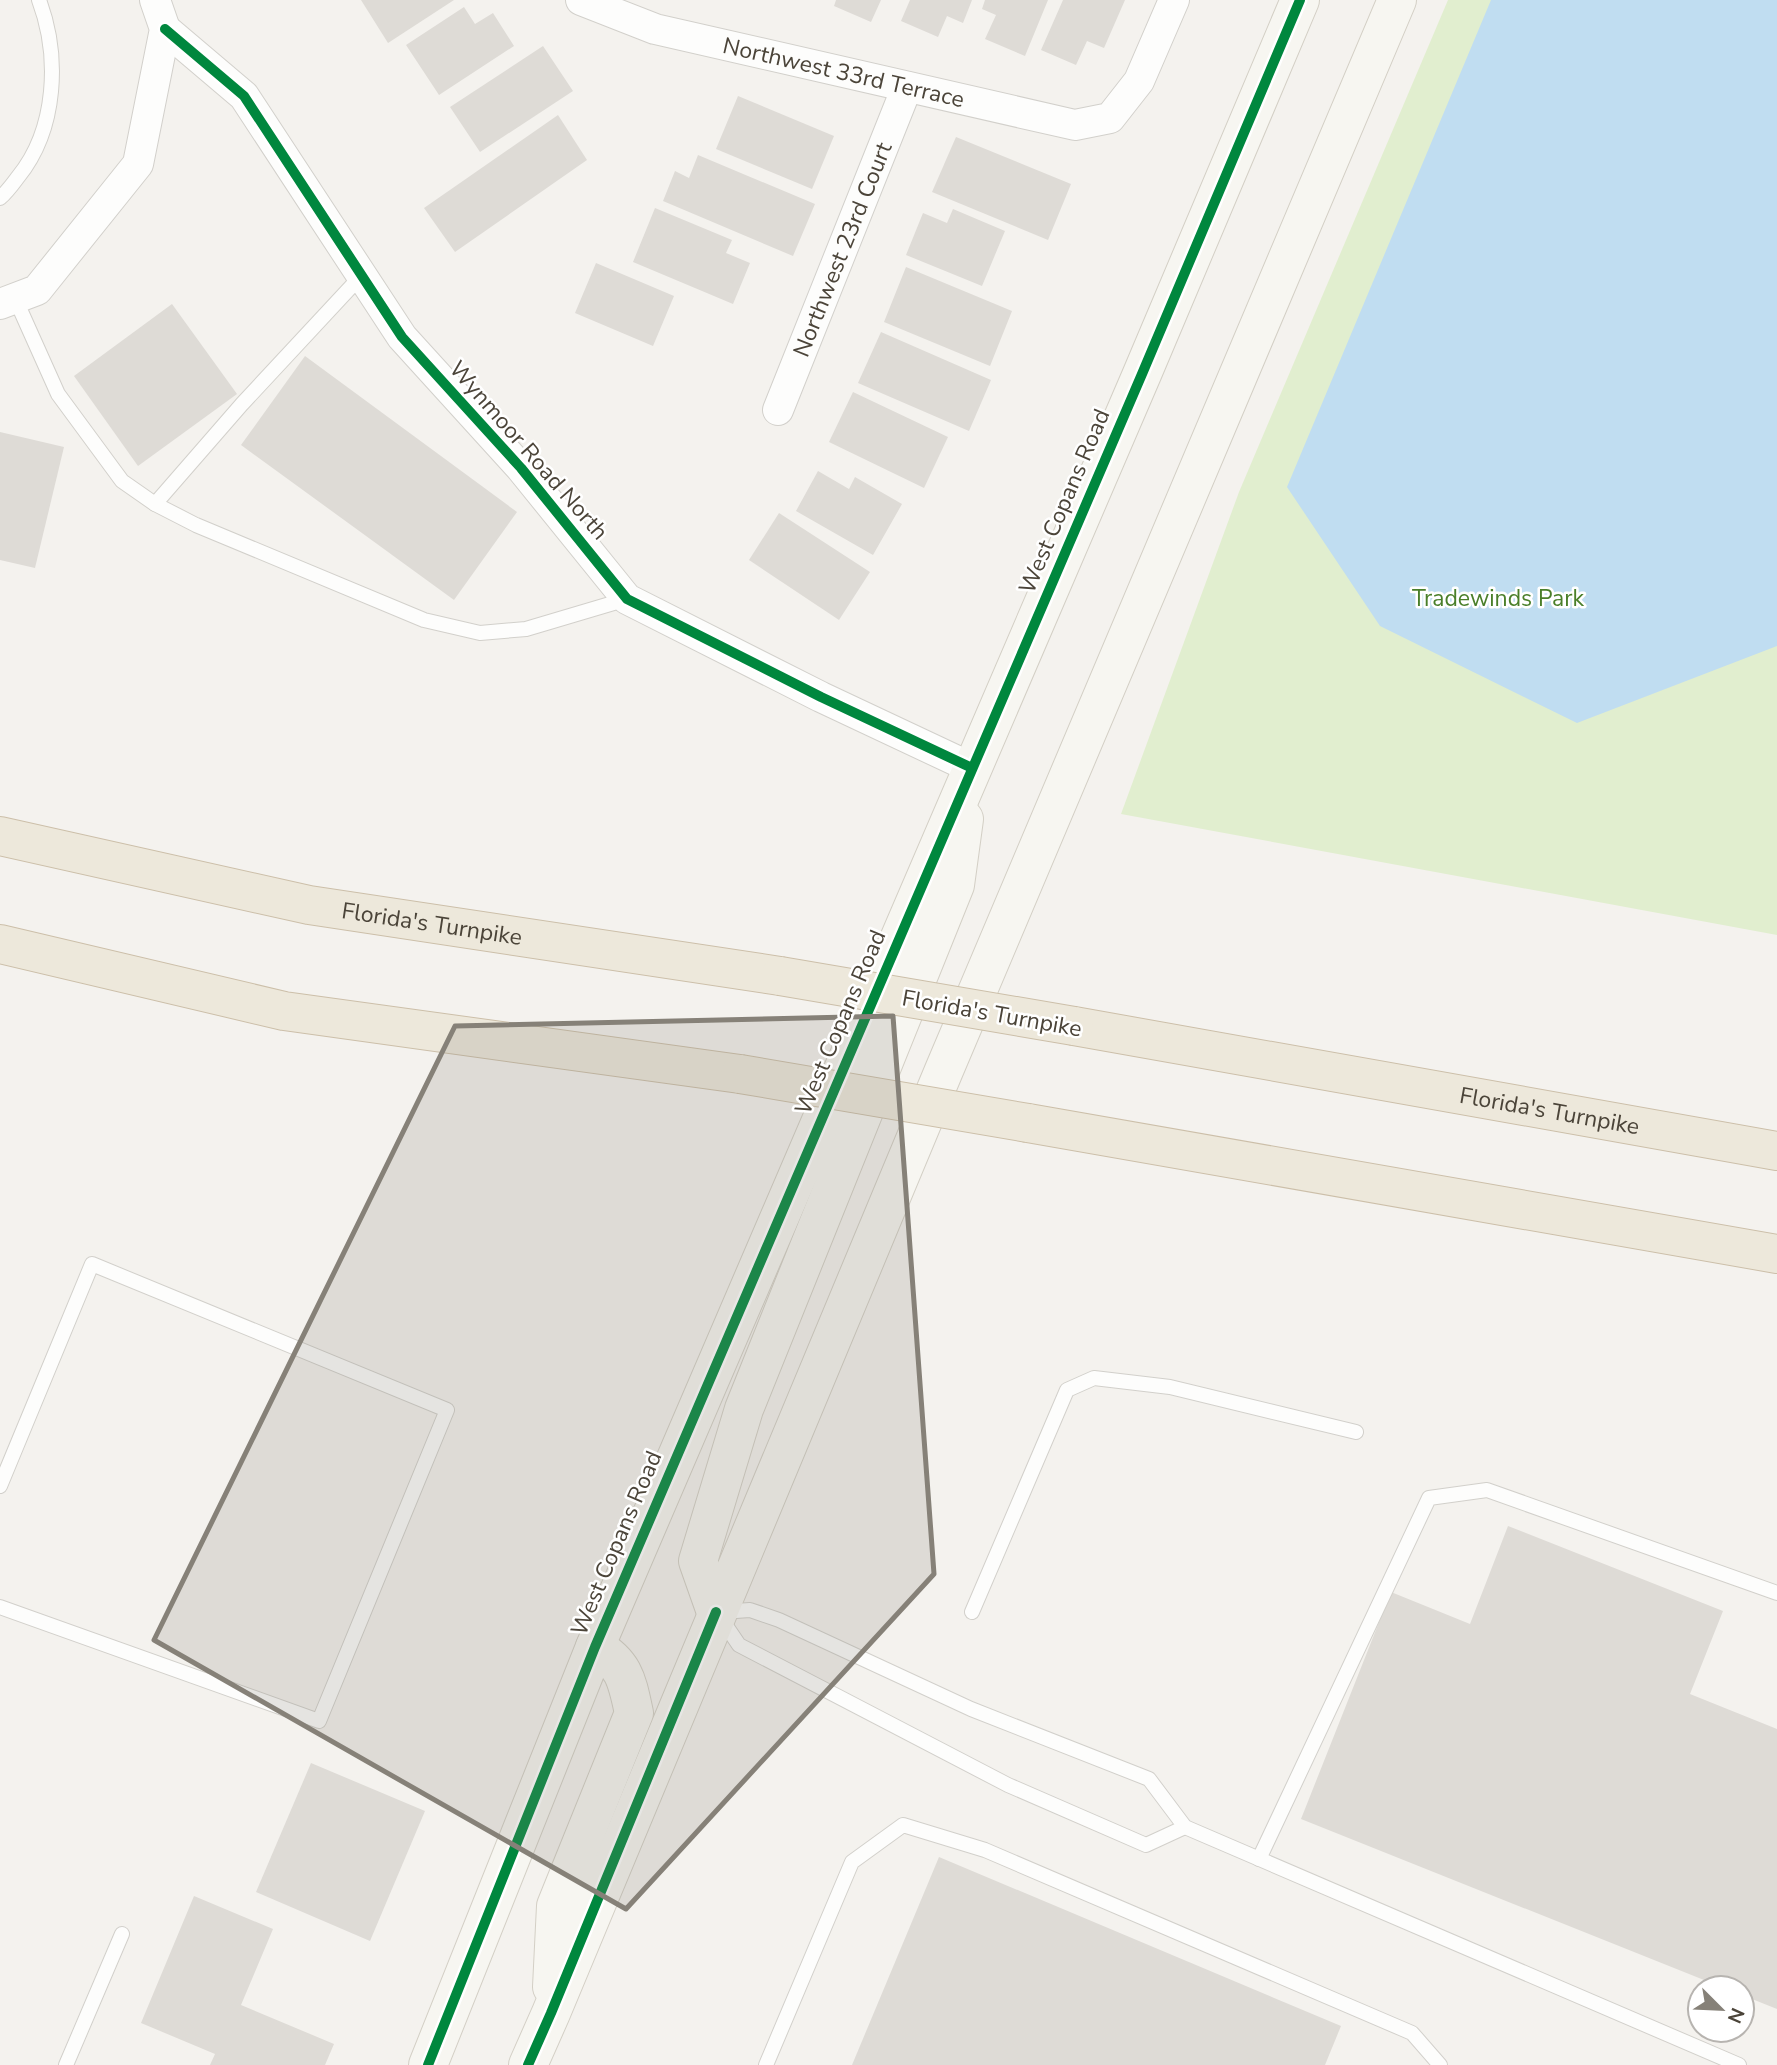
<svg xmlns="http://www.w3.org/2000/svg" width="1777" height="2065" viewBox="0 0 1777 2065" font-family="'Nunito Sans',sans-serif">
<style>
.green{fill:#e1eecf}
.water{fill:#c0ddf1}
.building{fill:#dedbd6}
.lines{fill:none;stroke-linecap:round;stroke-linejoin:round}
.service-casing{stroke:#d2d0cb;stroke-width:16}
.minor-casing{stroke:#d2d0cb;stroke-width:32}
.secondary-casing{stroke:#d3cfc5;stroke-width:40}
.motorway-casing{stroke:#ccbfa9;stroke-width:40}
.service{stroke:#fdfdfc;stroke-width:14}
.minor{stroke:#fdfdfc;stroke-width:30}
.secondary{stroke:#f7f6f1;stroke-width:38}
.motorway{stroke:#ede8db;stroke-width:38}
.motorway-bridge-casing{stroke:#ccbfa9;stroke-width:40;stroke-linecap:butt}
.motorway-bridge{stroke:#ede8db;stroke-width:38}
.cycleway-casing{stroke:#fff;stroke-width:15}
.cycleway{stroke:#00873e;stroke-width:10}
.marked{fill:#868178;fill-opacity:0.2;stroke:#868178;stroke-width:5;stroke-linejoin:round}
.labels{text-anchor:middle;stroke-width:5;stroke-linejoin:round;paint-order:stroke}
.street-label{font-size:23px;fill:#4b4439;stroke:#fff}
.park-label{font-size:23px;fill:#4a7f2a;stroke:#fff}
</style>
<rect width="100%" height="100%" fill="#f4f2ee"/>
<polygon class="green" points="1448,0 1777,0 1777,935 1121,814 1239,492"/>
<polygon class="water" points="1491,0 1777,0 1777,646 1577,723 1380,626 1287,487"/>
<g class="building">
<polygon points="361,0 454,0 388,43"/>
<polygon points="836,0 881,0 871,22 834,6"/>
<polygon points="910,0 972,0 963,23 947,16 938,37 901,21"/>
<polygon points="985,0 1048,0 1025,56 985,39 996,15 982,9"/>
<polygon points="1063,0 1125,0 1104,48 1087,41 1076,65 1041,50"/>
<polygon points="464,7 475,24 493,13 514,46 439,95 406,45"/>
<polygon points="543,46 573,91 480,152 450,107"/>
<polygon points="738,96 834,136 812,189 716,149"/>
<polygon points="558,115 587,160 455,252 424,208"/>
<polygon points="956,137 1071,184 1048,240 932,192"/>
<polygon points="698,155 815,204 793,256 663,201 675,171 689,178"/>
<polygon points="655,208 732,240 726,253 750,263 733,304 633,262"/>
<polygon points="953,209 1005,231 982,286 906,255 923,213 947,223"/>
<polygon points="596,263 674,296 653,346 575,313"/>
<polygon points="906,267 1012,311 990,366 884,322"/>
<polygon points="172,304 237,394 138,466 74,376"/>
<polygon points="881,332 991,380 969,431 858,383"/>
<polygon points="305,356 517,512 454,600 241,445"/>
<polygon points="853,392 948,437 924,488 829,442"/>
<polygon points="0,432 64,447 35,568 0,560"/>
<polygon points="818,471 849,489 855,477 902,504 873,555 796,511"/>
<polygon points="779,513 870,572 839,620 749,560"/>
<polygon points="1508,1526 1723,1611 1690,1694 1777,1729 1777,2009 1742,1995 1742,1988 1724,1988 1301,1819 1391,1592 1470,1624"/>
<polygon points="311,1763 425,1811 370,1941 256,1892"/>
<polygon points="939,1857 1341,2026 1325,2065 852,2065"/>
<polygon points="194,1896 273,1929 241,2005 334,2044 325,2065 210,2065 215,2054 141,2023"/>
</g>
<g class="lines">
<g class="service-casing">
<g id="service">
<path d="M0,198C7,192 12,185 18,177C57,129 60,56 39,0"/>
<polyline points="15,298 58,394 122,481 155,504 196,525 424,620 480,633 526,629 627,599"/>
<polyline points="155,504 242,404 362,275"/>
<polyline points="0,1486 92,1264 447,1410 319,1721 0,1607"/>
<polyline points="721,1612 750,1610 779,1620 971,1709 1149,1779 1185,1827 1739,2065"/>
<polyline points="972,1612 1067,1390 1094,1378 1170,1387 1356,1432"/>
<polyline points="720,1617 739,1645 1008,1785 1146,1845 1185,1827"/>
<polyline points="1259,1859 1429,1498 1487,1490 1777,1593"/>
<polyline points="66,2065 122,1934"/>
<polyline points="766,2065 852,1862 903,1825 985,1850 1412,2033 1440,2065"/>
</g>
</g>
<g class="minor-casing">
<g id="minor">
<path id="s1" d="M581,0L655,29L1075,125L1110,118L1139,81L1174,0"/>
<polyline points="165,29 244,96 402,337 521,468 627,599 821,697 972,768"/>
<polyline points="0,304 37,290 138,164 165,29 155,0"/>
<path id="s2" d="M778,410L907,87"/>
</g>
</g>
<g class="secondary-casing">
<g id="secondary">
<polyline points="716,1612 698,1561 744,1409 955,885 964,819"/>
<path d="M552,1987L556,1906L634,1713C627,1681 625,1664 595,1647"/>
<polyline points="428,2065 595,1647 1142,374 1300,0"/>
<path d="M528,2065L551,2013C828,1340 1113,670 1397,0"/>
</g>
</g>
<g class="motorway-casing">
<g id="motorway">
<path id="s3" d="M0,836L309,905L780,976"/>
<polyline points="0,944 284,1011 740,1074"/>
<path id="s4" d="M1074,1026L1777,1151"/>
<polyline points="1028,1123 1777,1254"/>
</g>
</g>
<use href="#service" class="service"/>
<use href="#minor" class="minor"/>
<use href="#secondary" class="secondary"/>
<use href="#motorway" class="motorway"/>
<g class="motorway-bridge-casing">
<g id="motorway-bridge">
<polyline points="780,976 1074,1026"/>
<polyline points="740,1074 1028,1123"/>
</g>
</g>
<use href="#motorway-bridge" class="motorway-bridge"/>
<g class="cycleway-casing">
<g id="cycleway">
<polyline points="165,29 244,96 402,337 521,468 627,599 821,697 972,768"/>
<polyline points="428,2065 595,1647 1142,374 1300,0"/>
<polyline points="528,2065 551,2013 716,1612"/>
</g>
</g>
<use href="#cycleway" class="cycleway"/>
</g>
<path class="marked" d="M893,1016L934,1574L626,1909L154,1640L455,1026Z"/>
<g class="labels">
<g class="street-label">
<text dy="8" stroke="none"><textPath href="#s1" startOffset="273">Northwest 33rd Terrace</textPath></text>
<text dy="8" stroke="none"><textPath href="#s2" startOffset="173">Northwest 23rd Court</textPath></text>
<text transform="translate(529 450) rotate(49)" y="8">Wynmoor Road North</text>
<text transform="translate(1064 501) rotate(-67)" y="8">West Copans Road</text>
<text dy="8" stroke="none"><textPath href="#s3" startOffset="441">Florida's Turnpike</textPath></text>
<text transform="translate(992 1013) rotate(10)" y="8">Florida's Turnpike</text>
<text transform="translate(840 1022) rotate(-67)" y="8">West Copans Road</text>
<text dy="8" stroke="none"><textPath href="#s4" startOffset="483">Florida's Turnpike</textPath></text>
<text transform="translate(616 1543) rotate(-67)" y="8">West Copans Road</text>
</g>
<g class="park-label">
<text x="1498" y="606">Tradewinds Park</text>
</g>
</g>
<g transform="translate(1721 2009) rotate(114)"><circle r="33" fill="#ffffff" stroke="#b7b4b0" stroke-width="2"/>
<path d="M0-5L12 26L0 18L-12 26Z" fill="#868178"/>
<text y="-10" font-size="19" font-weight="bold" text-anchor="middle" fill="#4b4439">N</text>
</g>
</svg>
